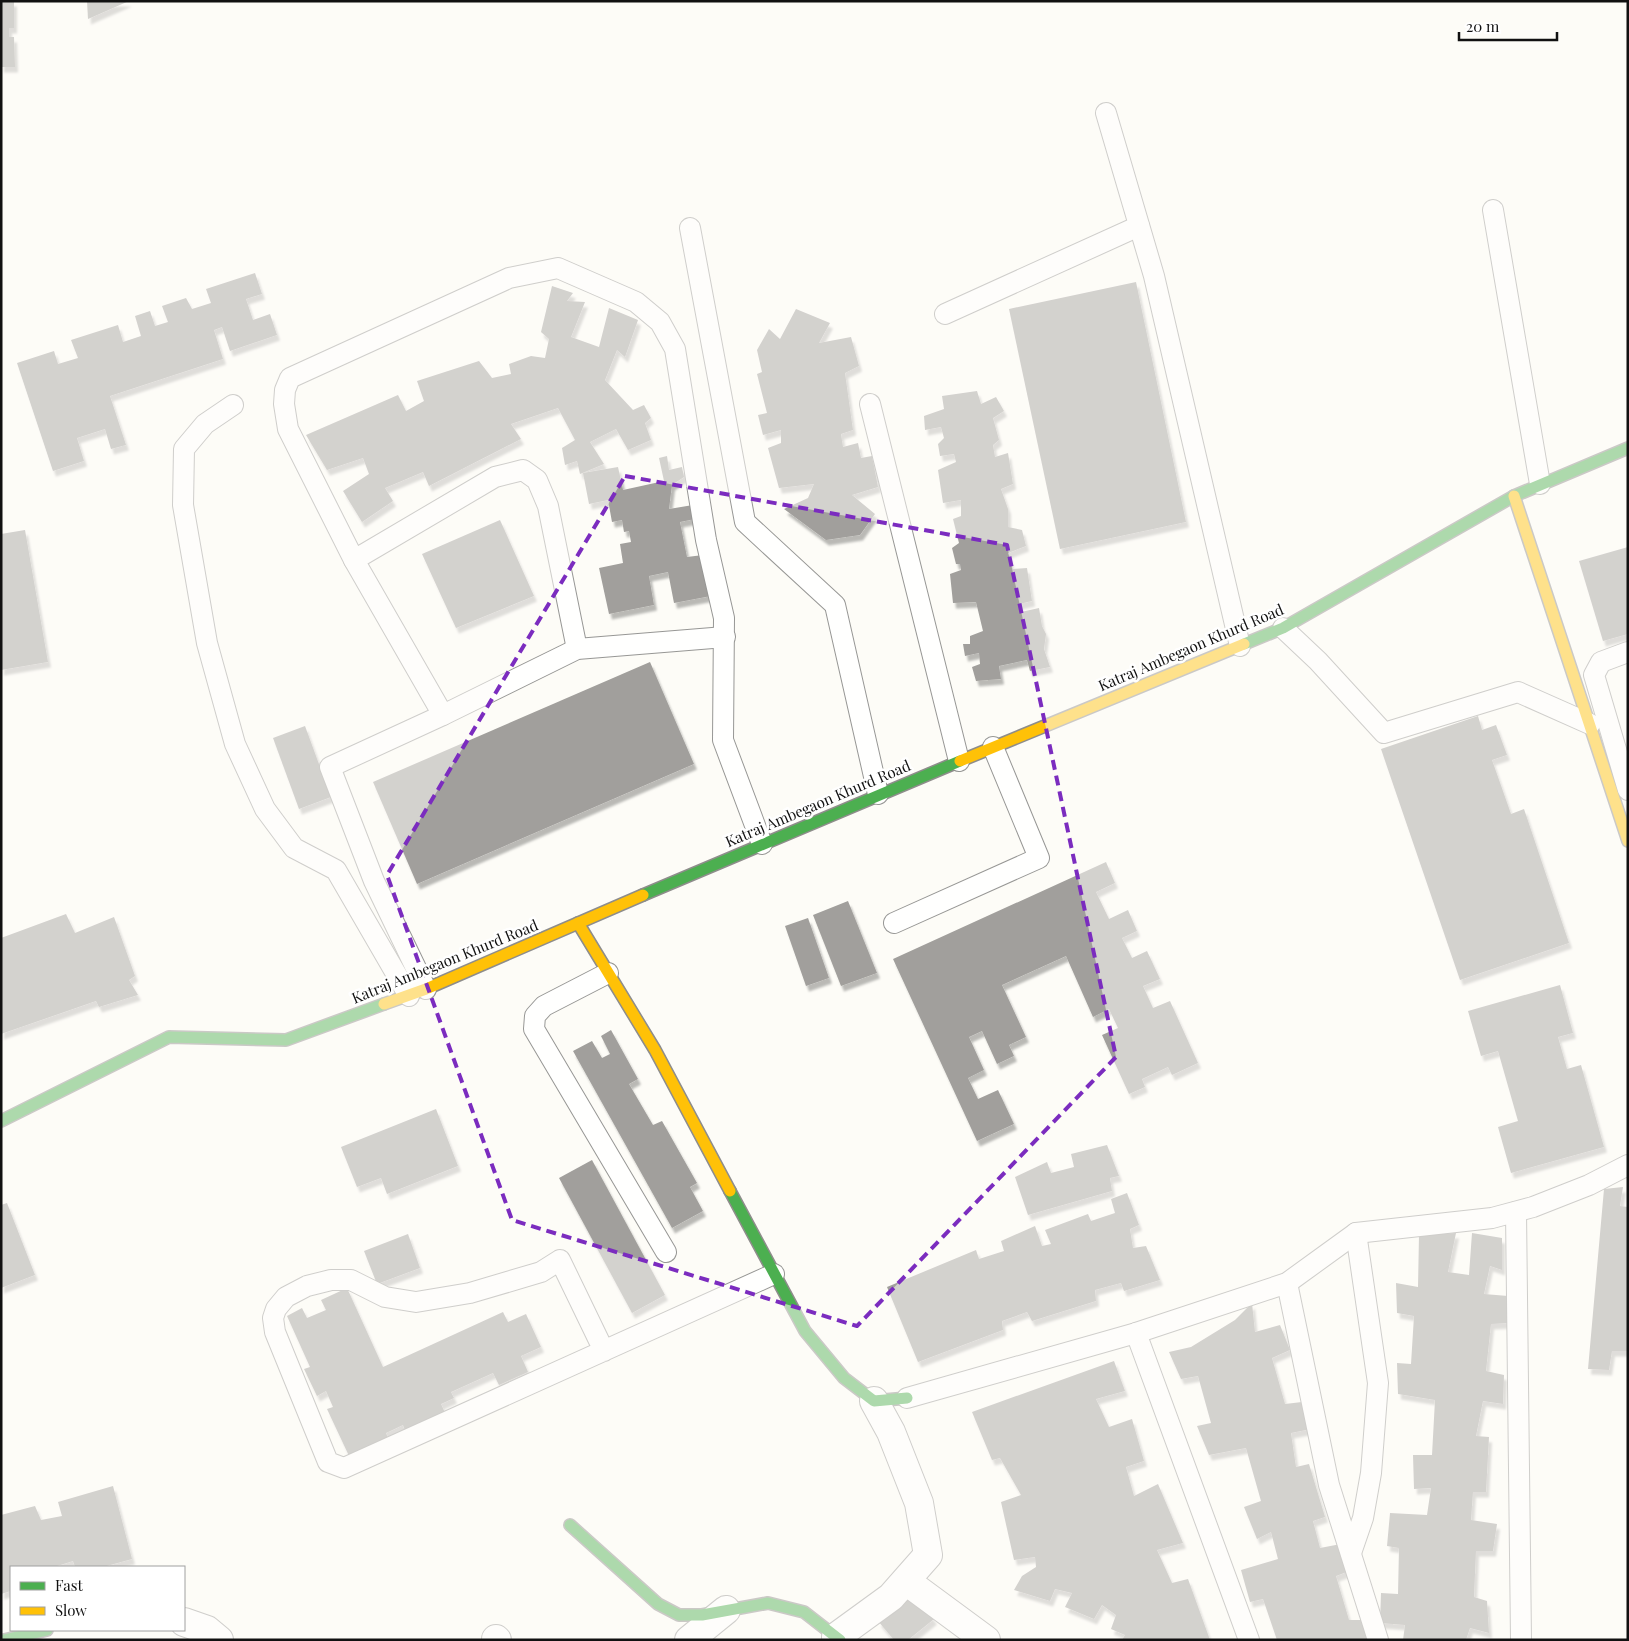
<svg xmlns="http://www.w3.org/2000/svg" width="1629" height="1641" viewBox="0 0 1629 1641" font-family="'Playfair Display',serif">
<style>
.building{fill:#a19f9c;filter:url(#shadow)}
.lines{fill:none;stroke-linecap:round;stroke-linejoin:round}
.lane-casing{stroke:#979795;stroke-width:22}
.street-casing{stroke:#979795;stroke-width:30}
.fast-casing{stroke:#8e8d8b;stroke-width:14}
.slow-casing{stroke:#8e8d8b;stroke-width:14}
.lane{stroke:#fffffe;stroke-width:20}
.street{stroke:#fffffe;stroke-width:28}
.fast{stroke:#4caf50;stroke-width:11}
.slow{stroke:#ffc107;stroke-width:11}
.marked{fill:none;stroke:#7b2cbf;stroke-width:4;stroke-dasharray:10 6;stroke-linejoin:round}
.labels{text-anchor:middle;stroke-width:5;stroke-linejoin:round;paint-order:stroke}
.street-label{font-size:15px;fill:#111;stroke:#fff}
</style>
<defs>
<filter id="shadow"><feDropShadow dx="3" dy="5.5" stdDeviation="1" flood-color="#0004"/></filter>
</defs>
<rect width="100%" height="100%" fill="#fdfcf7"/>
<g class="building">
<polygon points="1,1 14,1 14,28 9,28 9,37 14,37 15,67 1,67"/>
<polygon points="87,1 129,1 88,19"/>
<polygon points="255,273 262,294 246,299 253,320 270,314 277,335 230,351 222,327 214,330 223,359 110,396 126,445 111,449 105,429 77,438 84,461 53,471 17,363 54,351 58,364 78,358 71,340 118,325 123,342 141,336 135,316 150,311 155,326 168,322 162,306 186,298 192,309 211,303 206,289"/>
<polygon points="1136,282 1186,522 1060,549 1009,309"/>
<polygon points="552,286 573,293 567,301 585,302 571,337 599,347 609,308 638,320 625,357 617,350 605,380 633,410 644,405 651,418 645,423 651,440 628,450 616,429 590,442 604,464 580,474 577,461 565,465 562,448 575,440 558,408 511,424 521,439 429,486 423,472 385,488 393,501 362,522 343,491 369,474 363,458 327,470 306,435 398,395 406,411 424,401 417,381 479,361 492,378 511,374 509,364 531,356 545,358 549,339 541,332"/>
<polygon points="796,309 830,323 819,343 851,337 859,366 845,373 853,430 841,434 843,447 858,443 861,458 872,456 878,487 852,495 875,514 860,535 826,540 784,509 808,498 814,484 779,488 768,448 781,443 781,430 763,435 758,415 767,413 757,374 762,372 757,350 769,329 780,339"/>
<polygon points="977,391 981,404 996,397 1004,411 993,418 999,440 993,445 995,457 1008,453 1013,484 1001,489 1008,509 1008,527 1022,530 1026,546 1008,553 1013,569 1027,568 1032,601 1019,604 1021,612 1039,608 1042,626 1046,634 1044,649 1050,667 1030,671 1027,660 999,666 1001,679 976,681 972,667 980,664 979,653 965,656 963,644 970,644 970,636 983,631 976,602 953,603 950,574 961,570 960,564 956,564 952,548 959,543 953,519 961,516 961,500 943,503 938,470 956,462 954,454 940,456 938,444 944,438 941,427 925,430 924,416 944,409 942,396"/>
<polygon points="667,456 669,470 682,467 684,477 672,485 669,509 693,505 695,519 680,522 687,557 703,555 711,596 674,603 668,572 649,576 654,605 609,614 599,568 623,563 620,544 631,542 629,531 624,532 622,520 612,522 608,500 589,504 583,473 618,467 623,490 664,481 659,458"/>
<polygon points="500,520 534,596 456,628 422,554"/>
<polygon points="25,530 48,662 1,670 1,534"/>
<polygon points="1628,547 1628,634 1603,641 1579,561"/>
<polygon points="650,662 694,764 417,884 373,782"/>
<polygon points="1478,716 1482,730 1496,725 1507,755 1492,760 1511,814 1524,809 1569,943 1460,980 1381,749"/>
<polygon points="305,726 331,797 299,809 273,738"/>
<polygon points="1106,862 1115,883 1096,892 1109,919 1128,910 1137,931 1122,938 1132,958 1147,951 1160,979 1143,986 1153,1008 1170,1001 1198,1063 1172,1075 1168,1067 1142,1079 1145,1087 1129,1094 1102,1035 1118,1028 1109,1009 1093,1017 1066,956 1002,985 1026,1037 1009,1045 1014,1056 997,1064 982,1031 969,1037 984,1070 968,1078 978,1099 998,1090 1014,1124 977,1141 893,959"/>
<polygon points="848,901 877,973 841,986 813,915"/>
<polygon points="66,914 75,933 114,917 135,976 129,980 138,995 99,1007 96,1001 1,1034 1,938"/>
<polygon points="808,918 829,978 806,986 785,926"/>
<polygon points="1560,985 1573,1033 1558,1037 1567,1069 1581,1065 1604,1147 1511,1173 1498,1127 1518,1121 1498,1051 1481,1056 1468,1011"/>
<polygon points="611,1030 638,1079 629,1084 653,1125 662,1121 697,1183 690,1187 703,1211 672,1228 573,1051 592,1041 602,1058 610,1054 601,1036"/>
<polygon points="436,1109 458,1166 387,1194 381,1178 357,1187 341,1147"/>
<polygon points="1107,1145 1119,1176 1110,1178 1112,1191 1028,1215 1015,1177 1047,1162 1051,1173 1074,1167 1071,1154"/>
<polygon points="592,1160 665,1295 632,1313 559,1178"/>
<polygon points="1623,1187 1620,1206 1628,1207 1628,1351 1612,1351 1609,1370 1588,1369 1604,1189"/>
<polygon points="1127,1193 1139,1225 1130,1229 1133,1248 1146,1246 1160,1280 1124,1291 1121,1283 1095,1290 1096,1301 1032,1321 1027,1312 1002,1321 1003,1330 918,1362 887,1287 976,1250 979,1259 1004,1251 1001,1241 1035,1226 1042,1246 1051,1244 1045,1230 1088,1214 1091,1221 1115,1213 1111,1199"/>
<polygon points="7,1203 35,1275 1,1288 1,1205"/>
<polygon points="1456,1233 1448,1272 1469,1275 1472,1233 1502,1238 1502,1270 1490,1266 1484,1294 1508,1296 1510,1323 1491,1324 1486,1371 1504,1375 1503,1404 1483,1401 1476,1436 1489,1437 1486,1492 1473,1492 1471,1520 1497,1524 1493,1551 1476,1551 1474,1597 1487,1601 1489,1633 1470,1628 1466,1640 1403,1640 1405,1625 1380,1623 1381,1593 1398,1594 1399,1548 1387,1546 1390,1513 1427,1515 1431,1488 1414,1489 1413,1455 1432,1455 1435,1400 1398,1394 1397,1363 1411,1364 1414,1316 1397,1313 1396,1283 1418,1287 1419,1235"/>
<polygon points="408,1234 420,1268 377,1284 364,1251"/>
<polygon points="347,1288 383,1367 503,1312 508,1322 526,1314 541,1347 521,1356 528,1372 499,1385 493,1373 451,1392 454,1398 441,1404 446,1415 406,1433 403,1425 386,1433 389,1441 350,1458 327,1409 333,1407 326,1391 317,1396 304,1369 310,1367 287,1316 302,1308 307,1318 326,1310 321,1300"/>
<polygon points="1252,1303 1255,1332 1280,1325 1290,1350 1272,1358 1285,1404 1302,1402 1311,1429 1291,1433 1296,1467 1309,1464 1325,1517 1313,1521 1320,1548 1346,1543 1352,1570 1336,1576 1349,1620 1363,1620 1372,1640 1277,1640 1263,1599 1250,1602 1241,1570 1278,1559 1271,1532 1257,1539 1244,1507 1261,1501 1246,1448 1209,1455 1197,1426 1211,1423 1198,1376 1181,1379 1169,1352 1191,1347 1235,1320"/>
<polygon points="1114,1361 1125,1391 1096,1399 1109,1427 1132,1419 1144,1461 1126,1467 1134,1496 1158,1484 1183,1543 1157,1550 1172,1583 1188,1579 1210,1640 1122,1640 1125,1635 1111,1629 1116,1615 1102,1605 1094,1619 1065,1607 1072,1593 1055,1589 1050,1601 1014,1590 1022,1576 1036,1567 1035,1557 1014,1560 1001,1502 1021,1495 1000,1458 992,1460 972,1412"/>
<polygon points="113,1486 132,1559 103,1567 75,1567 73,1561 54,1567 11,1567 11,1591 1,1594 1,1515 35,1506 41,1520 62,1516 58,1502"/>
<polygon points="913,1593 934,1619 908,1640 894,1640 878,1621"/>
</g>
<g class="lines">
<g class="lane-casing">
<g id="lane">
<polyline points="1106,113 1154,276 1240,646"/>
<polyline points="1493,210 1540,484"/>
<polyline points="690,228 745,522 835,605 878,794"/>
<polyline points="945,314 1139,226"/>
<polyline points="870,404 959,761"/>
<polyline points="233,405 205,424 184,449 183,505 207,643 235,744 265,809 294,848 336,870 409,996"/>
<polyline points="354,560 288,429 284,404 285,390 290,378 509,278 558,268 636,302 660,322 675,349 706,540 724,618 723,740 762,844"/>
<polyline points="1283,628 1318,661 1384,733 1518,692 1590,724"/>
<polyline points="1628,652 1601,662 1594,675 1628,790"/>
<polyline points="443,715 577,649 725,637"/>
<polyline points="894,923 1039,858 993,747"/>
<polyline points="608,973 544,1006 535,1016 534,1029 666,1252"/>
<polyline points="426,989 374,881 330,767 443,715 354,560 495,477 523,470 537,480 548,506 577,649"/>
<polyline points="1516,1212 1521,1640"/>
<polyline points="1287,1283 1329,1485 1378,1640"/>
<polyline points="1136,1333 1249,1640"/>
<polyline points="604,1351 560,1260 541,1272 470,1293 416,1302 385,1297 351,1280 331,1280 307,1286 286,1297 276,1309 273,1318 275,1332 328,1462 344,1468 774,1274"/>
<polyline points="907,1398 1136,1333 1287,1283 1356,1233 1492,1218 1533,1207 1589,1185 1628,1165"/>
<polyline points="1351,1553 1363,1518 1371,1473 1378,1383 1356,1233"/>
</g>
</g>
<g class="street-casing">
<g id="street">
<polyline points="906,1581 986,1640"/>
<polyline points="184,1622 207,1630 219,1640"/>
<polyline points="836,1637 891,1597 928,1555 919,1503 891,1432 874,1401"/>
<polyline points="496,1639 497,1640"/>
<polyline points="689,1640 726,1610"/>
</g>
</g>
<g class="fast-casing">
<g id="fast">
<polyline points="1244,644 1283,628 1514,496 1628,448"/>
<polyline points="643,895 960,761"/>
<polyline points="1,1121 169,1037 286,1040 384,1004"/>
<polyline points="730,1191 805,1331 844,1378 874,1401 907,1398"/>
<polyline points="570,1525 658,1604 679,1615 702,1615 768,1603 804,1612 840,1640"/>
<polyline points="4,1640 47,1630"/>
</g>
</g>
<g class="slow-casing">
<g id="slow">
<polyline points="1514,496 1628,841"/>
<polyline points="960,761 1244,644"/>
<polyline points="578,923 655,1050 730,1191"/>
<polyline points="384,1004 426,989 643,895"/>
</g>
</g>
<use href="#lane" class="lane"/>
<use href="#street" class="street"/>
<use href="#fast" class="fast"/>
<use href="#slow" class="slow"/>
</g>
<path d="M0 0H1629V1641H0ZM625,476L1007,545L1116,1057L857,1326L512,1220L387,875Z" fill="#fdfcf7" fill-opacity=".55" fill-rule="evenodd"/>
<path class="marked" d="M625,476L1007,545L1116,1057L857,1326L512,1220L387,875Z"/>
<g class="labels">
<g class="street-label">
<text transform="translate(1191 648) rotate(-23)" y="5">Katraj Ambegaon Khurd Road</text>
<text transform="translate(818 804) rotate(-23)" y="5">Katraj Ambegaon Khurd Road</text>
<text transform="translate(445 962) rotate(-22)" y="5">Katraj Ambegaon Khurd Road</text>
</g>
</g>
<rect width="1629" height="1641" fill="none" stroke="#111111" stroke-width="5"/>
<rect x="10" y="1566" width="175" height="65" fill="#ffffff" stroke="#a0a0a0"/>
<rect x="20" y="1582" width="25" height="8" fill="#4caf50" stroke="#a0a0a0"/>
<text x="55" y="1591" font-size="15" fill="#111111">Fast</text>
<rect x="20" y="1607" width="25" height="8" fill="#ffc107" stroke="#a0a0a0"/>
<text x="55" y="1616" font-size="15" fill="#111111">Slow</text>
<path d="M1459 32v8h98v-8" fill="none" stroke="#111111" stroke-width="2.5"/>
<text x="1466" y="32" font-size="15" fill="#111111" stroke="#ffffff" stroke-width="4" paint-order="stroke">20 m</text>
</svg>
